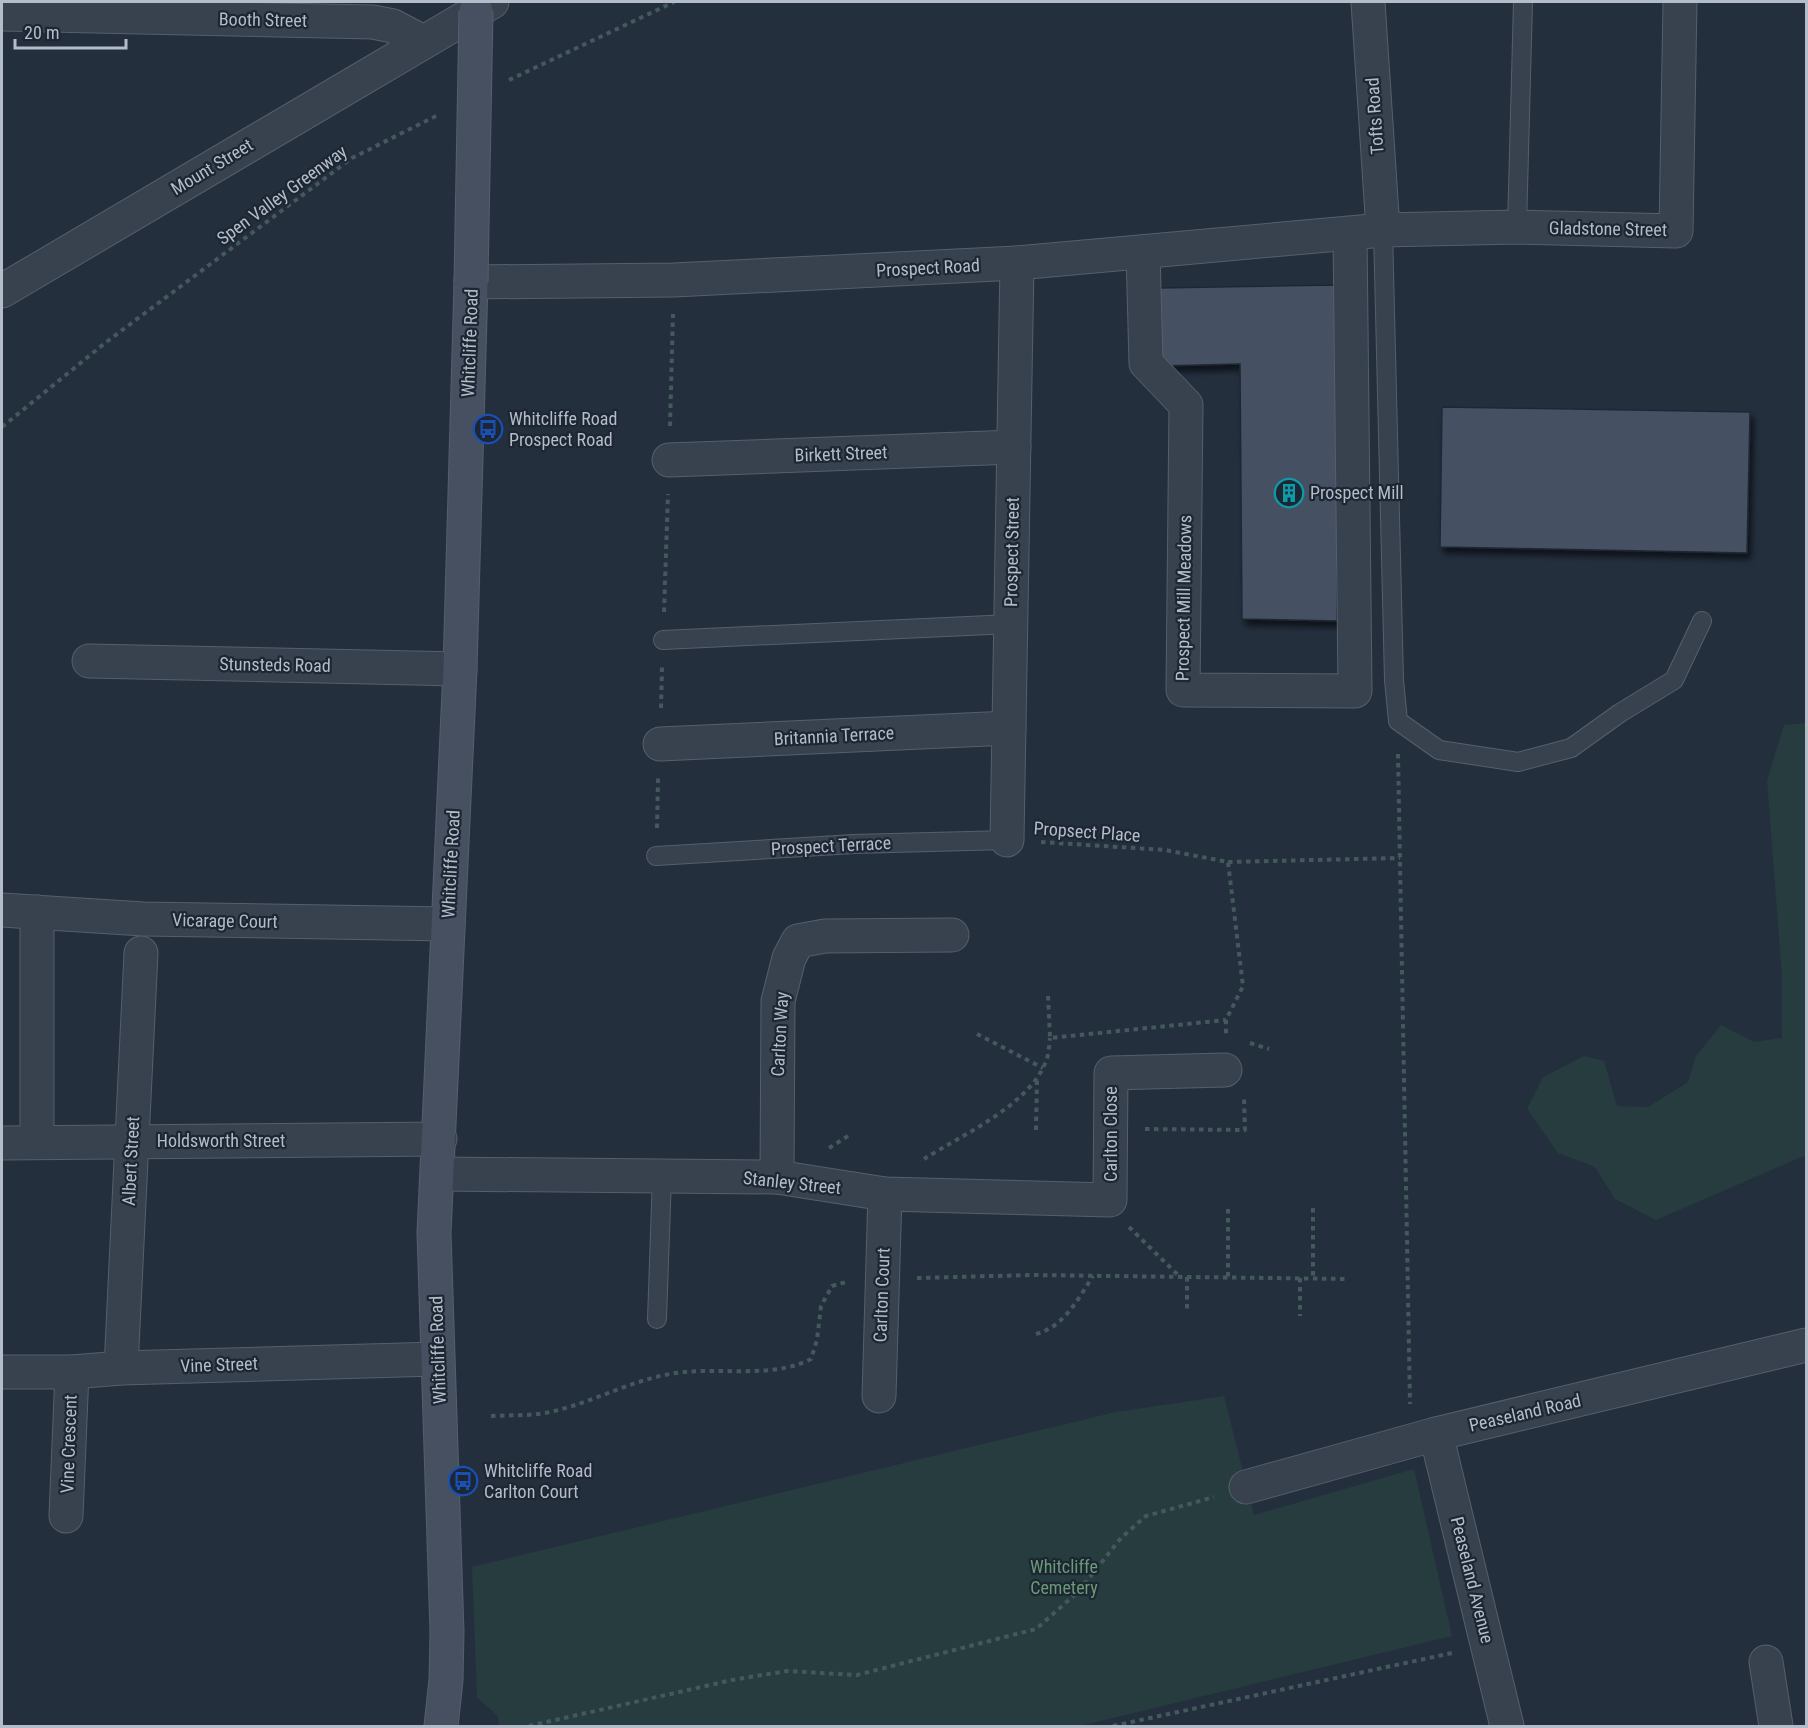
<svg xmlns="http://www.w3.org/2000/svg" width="1808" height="1728" viewBox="0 0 1808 1728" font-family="'Roboto Condensed',sans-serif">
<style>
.green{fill:#263c3f}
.building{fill:#455162;stroke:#1f2835;stroke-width:1.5;filter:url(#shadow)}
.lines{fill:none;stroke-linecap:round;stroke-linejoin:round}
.lane-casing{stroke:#565f6c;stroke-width:20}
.street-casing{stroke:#565f6c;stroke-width:35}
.secondary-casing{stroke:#565f6c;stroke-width:35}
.path{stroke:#44595c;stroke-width:4;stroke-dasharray:4.5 4.5;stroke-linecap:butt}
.lane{stroke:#38414e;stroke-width:18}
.street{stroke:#38414e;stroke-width:33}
.secondary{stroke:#465061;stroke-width:33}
.secondary-bridge-casing{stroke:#565f6c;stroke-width:35;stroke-linecap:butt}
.secondary-bridge{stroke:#465061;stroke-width:33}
.labels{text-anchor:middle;stroke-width:4.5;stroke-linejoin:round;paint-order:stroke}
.street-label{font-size:18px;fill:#b4bcc9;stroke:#1d2633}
.poi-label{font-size:18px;fill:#b4bcc9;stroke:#1d2633;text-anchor:start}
.park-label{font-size:18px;fill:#6b9a76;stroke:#1d2633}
</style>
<defs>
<filter id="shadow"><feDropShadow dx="3.5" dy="6" stdDeviation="3" flood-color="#0009"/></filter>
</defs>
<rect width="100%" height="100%" fill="#242f3e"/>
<g class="green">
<polygon points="1806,723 1806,1155 1656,1220 1615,1199 1595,1167 1558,1153 1527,1109 1543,1077 1584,1056 1604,1061 1617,1106 1648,1107 1688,1082 1696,1056 1721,1025 1754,1042 1782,1038 1782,976 1767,780 1784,725"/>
<polygon points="1224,1396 1254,1515 1414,1469 1452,1636 1080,1726 499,1726 498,1716 477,1698 472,1567 1116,1412"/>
</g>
<g class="building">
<polygon points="1337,285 1337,621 1242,619 1240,364 1160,366 1158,288"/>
<polygon points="1442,407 1750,412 1747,553 1440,547"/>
</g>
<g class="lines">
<g class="lane-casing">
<g id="lane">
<polyline points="1517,227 1523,2"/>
<polyline points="1383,230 1394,680 1398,721 1439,750 1518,762 1571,748 1620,713 1674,680 1702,621"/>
<polyline points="663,640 1011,624"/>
<polyline points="656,856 854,844 1007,840"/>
<polyline points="657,1319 662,1176"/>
</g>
</g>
<g class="street-casing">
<g id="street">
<polyline points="1368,2 1383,230"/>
<polyline points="2,14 373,22 393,26 423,42"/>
<polyline points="1143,252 1146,363 1186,405 1183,690 1355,691 1350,234"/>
<polyline points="471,282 674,280 1017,263 1383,230 1517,227 1676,231 1680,2"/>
<polyline points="2,291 492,2"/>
<polyline points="669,460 1014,447"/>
<polyline points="89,661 460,669"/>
<polyline points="660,744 1009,728"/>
<polyline points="1007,840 1017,263"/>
<polyline points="2,910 143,919 448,924"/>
<polyline points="37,912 37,1142"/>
<polyline points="2,1143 440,1139"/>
<polyline points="438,1174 777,1177 885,1194 1110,1200 1111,1073 1225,1070"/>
<polyline points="777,1177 778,1001 789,958 798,941 825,936 952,935"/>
<polyline points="121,1368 141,953"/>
<polyline points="2,1372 72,1372 121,1368 437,1359"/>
<polyline points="879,1396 885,1194"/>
<polyline points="1436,1434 1507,1726"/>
<polyline points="1246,1487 1436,1434 1806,1345"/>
<polyline points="66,1516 72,1372"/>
<polyline points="1766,1662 1776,1726"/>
</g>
</g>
<g class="secondary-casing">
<polyline id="secondary" points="441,1726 446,1680 447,1632 434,1233 460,669 471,282"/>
</g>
<g class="path">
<polyline points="509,80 674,2"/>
<polyline points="670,426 673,314"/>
<polyline points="2,427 105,343 352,158 438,115"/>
<polyline points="664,612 668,494"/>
<polyline points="661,708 662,667"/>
<polyline points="1398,754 1410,1404"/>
<polyline points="657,828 658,778"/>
<polyline points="1041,842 1165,850 1228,862 1243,986 1226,1020 1226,1036"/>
<polyline points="1228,862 1400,858"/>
<polyline points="1048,996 1050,1038 1226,1020"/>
<polyline points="977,1034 1043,1068"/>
<polyline points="1250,1043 1269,1049"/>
<polyline points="1145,1129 1245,1130 1244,1099"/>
<polyline points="1036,1130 1037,1079"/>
<polyline points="829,1148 848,1136"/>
<path d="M924,1159C962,1135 1030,1105 1046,1061C1049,1054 1049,1046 1050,1038"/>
<polyline points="1313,1208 1313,1279"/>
<polyline points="1228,1209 1228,1277"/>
<polyline points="1129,1227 1179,1276"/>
<polyline points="1187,1277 1187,1312"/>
<polyline points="917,1278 1032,1275 1348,1279"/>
<polyline points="1300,1278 1300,1316"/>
<path d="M1036,1334C1064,1327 1078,1299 1093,1276"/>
<path d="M491,1416C509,1415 527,1416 545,1413C593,1404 636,1376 685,1372C726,1368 774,1378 811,1359L817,1340L821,1306L832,1286L846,1282"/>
<polyline points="529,1726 732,1680 787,1671 857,1675 1036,1629 1078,1592 1121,1538 1146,1516 1214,1497"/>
<polyline points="1113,1726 1452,1653"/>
</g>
<use href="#lane" class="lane"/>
<use href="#street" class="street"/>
<use href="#secondary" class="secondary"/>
<g class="secondary-bridge-casing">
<polyline id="secondary-bridge" points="471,282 476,11"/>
</g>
<use href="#secondary-bridge" class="secondary-bridge"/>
</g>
<defs>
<g id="bus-ring" transform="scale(1.5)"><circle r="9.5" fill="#1d2633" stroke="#1a4fb4" stroke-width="1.5"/><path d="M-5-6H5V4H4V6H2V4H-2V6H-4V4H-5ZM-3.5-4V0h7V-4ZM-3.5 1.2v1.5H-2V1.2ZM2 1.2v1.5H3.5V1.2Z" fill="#1a4fb4"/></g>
<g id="building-ring" transform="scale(1.5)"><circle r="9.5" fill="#1d2633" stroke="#0f9aa8" stroke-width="1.5"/><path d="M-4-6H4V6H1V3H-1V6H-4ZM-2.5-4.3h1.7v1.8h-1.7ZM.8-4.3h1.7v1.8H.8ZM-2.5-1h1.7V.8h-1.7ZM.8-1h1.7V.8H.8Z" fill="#0f9aa8"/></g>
</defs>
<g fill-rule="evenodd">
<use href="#bus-ring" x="488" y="429"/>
<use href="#building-ring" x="1289" y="493"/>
<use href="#bus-ring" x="463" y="1481"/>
</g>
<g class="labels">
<g class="street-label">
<text transform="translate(263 20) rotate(1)" y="6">Booth Street</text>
<text transform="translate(1375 116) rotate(-94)" y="6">Tofts Road</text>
<text transform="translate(212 167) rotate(-31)" y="6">Mount Street</text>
<text transform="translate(282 195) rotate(-36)" y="6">Spen Valley Greenway</text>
<text transform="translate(1608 229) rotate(1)" y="6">Gladstone Street</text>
<text transform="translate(928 268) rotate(-3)" y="6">Prospect Road</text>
<text transform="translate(470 343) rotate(-88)" y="6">Whitcliffe Road</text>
<text transform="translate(841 454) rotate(-2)" y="6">Birkett Street</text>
<text transform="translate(1012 552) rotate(-89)" y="6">Prospect Street</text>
<text transform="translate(1184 598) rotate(-89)" y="6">Prospect Mill Meadows</text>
<text transform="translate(275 665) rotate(1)" y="6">Stunsteds Road</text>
<text transform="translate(834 736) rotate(-3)" y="6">Britannia Terrace</text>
<text transform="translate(1087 832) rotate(4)" y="6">Propsect Place</text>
<text transform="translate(831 846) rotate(-3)" y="6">Prospect Terrace</text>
<text transform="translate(451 864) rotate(-87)" y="6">Whitcliffe Road</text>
<text transform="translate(225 921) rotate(1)" y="6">Vicarage Court</text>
<text transform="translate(780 1034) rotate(-87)" y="6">Carlton Way</text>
<text transform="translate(1111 1134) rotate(-90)" y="6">Carlton Close</text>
<text x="221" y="1147">Holdsworth Street</text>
<text transform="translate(131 1161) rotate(-87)" y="6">Albert Street</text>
<text transform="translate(792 1183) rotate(6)" y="6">Stanley Street</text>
<text transform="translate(882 1295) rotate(-88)" y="6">Carlton Court</text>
<text transform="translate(438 1350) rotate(-92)" y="6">Whitcliffe Road</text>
<text transform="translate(219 1365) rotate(-2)" y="6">Vine Street</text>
<text transform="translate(1525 1413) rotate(-13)" y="6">Peaseland Road</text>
<text transform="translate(69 1444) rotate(-88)" y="6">Vine Crescent</text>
<text transform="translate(1472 1580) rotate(76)" y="6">Peaseland Avenue</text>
</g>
<g class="poi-label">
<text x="509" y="425">Whitcliffe Road<tspan x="509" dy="21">Prospect Road</tspan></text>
<text x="1310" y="499">Prospect Mill</text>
<text x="484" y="1477">Whitcliffe Road<tspan x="484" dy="21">Carlton Court</tspan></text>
</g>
<g class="park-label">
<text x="1064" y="1573">Whitcliffe<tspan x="1064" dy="21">Cemetery</tspan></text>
</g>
</g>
<rect width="1808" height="1728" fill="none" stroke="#b4bcc9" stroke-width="6"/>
<path d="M15 39v9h111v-9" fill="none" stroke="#b4bcc9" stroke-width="3"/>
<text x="24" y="39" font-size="18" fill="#b4bcc9" stroke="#1d2633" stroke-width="4.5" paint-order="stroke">20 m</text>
</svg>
